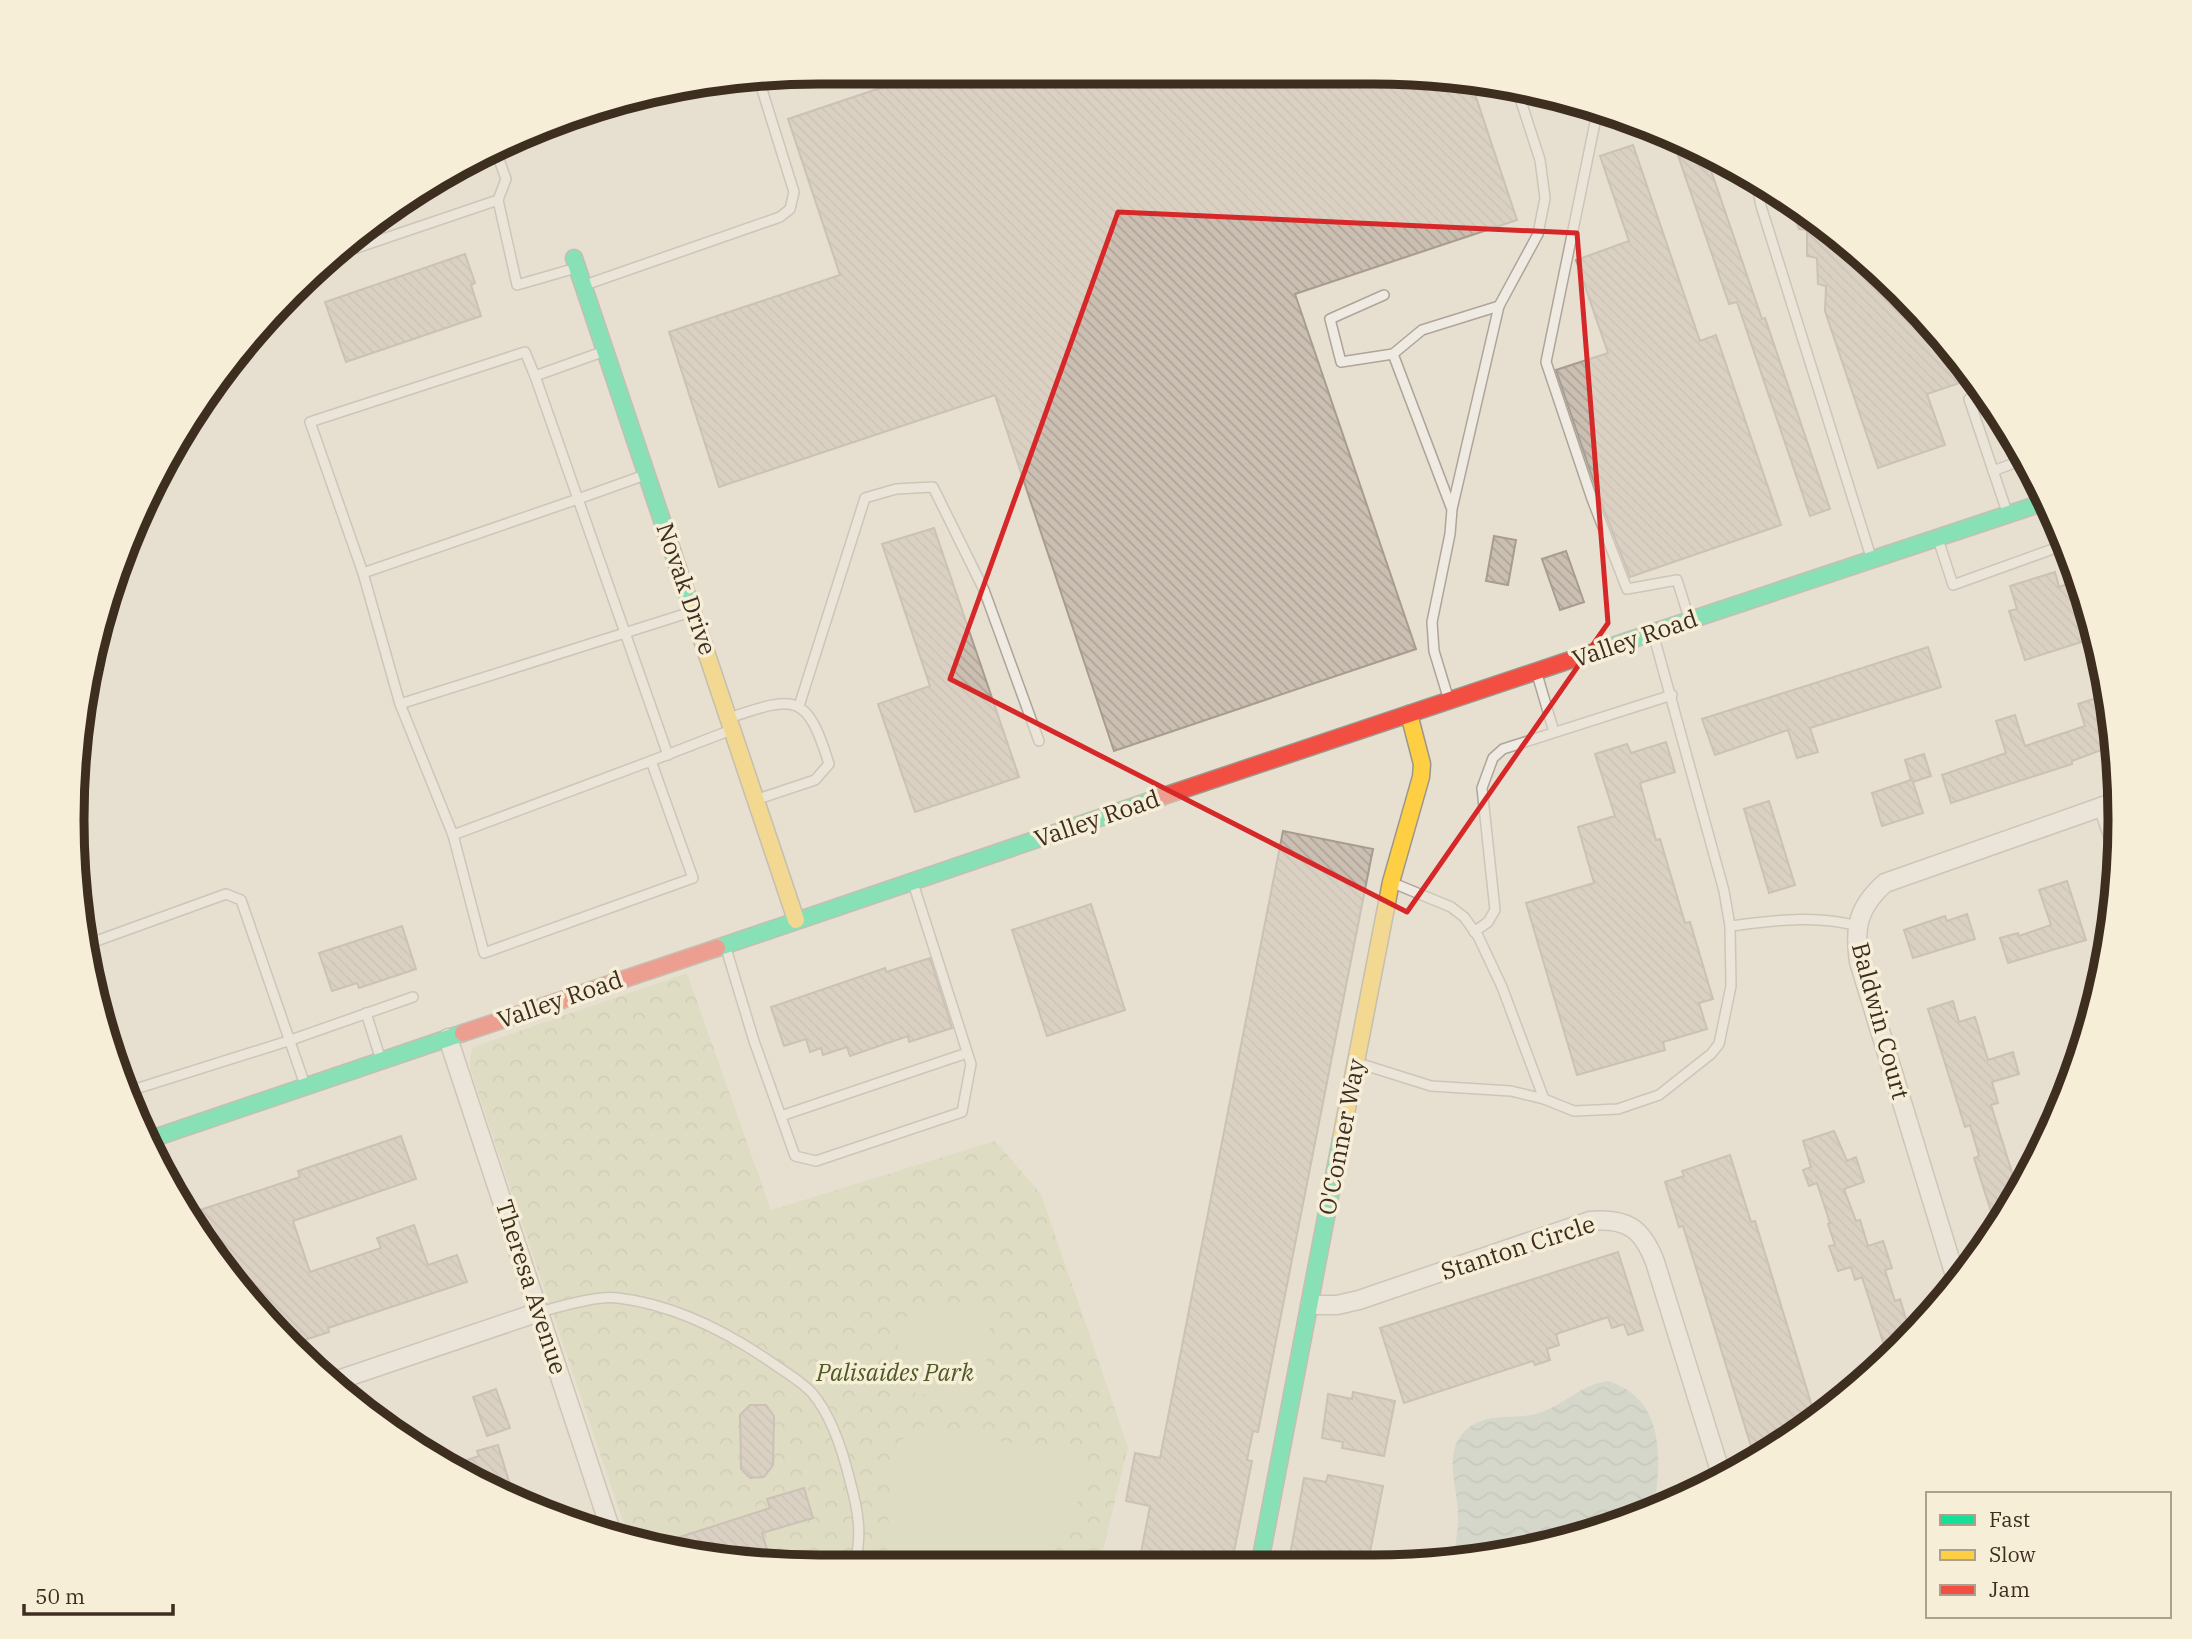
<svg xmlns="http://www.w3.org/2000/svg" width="2192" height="1639" viewBox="0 0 2192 1639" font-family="'IBM Plex Serif',serif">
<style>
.park{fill:url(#park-crowns)}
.garden{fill:#d6d7b3}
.water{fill:url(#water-waves)}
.building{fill:url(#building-back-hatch);stroke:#a89c90;stroke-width:2}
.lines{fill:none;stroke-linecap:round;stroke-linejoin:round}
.lane-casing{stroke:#ada599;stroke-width:12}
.street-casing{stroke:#ada599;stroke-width:21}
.fast-casing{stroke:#9c958a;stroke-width:19}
.slow-casing{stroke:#9c958a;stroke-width:19}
.jam-casing{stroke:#9c958a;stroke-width:19}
.lane{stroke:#efebe3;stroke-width:9}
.street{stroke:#efebe3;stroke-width:18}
.fast{stroke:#16e098;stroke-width:16}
.slow{stroke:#ffcf43;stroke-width:16}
.jam{stroke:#f24e42;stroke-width:16}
.marked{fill:none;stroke:#d62828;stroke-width:5;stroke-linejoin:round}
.labels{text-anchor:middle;stroke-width:7;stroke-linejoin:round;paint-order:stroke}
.street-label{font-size:24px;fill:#3d2e20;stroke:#f7eed8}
.park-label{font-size:24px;font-style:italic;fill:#4d5a26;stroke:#f7eed8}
.rim{fill:none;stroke:#3d2e20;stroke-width:9}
</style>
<defs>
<pattern id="park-crowns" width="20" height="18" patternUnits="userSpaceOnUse" patternTransform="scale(1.75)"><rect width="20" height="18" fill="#d6d7b3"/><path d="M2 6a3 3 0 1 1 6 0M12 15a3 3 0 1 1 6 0" fill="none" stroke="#b9b99a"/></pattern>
<pattern id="water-waves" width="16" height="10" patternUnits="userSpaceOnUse" patternTransform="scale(1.75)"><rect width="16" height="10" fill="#bcccc2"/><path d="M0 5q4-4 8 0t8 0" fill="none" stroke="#a2b0a6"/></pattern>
<pattern id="building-back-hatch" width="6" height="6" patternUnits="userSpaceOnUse" patternTransform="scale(1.75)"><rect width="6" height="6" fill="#cbbfb2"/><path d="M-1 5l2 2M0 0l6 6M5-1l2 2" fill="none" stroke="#afa499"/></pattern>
</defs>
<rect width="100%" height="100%" fill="#e7e0d1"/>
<polygon class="park" points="687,973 771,1210 995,1141 1041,1194 1128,1447 1100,1563 770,1566 630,1542 470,1069 470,1057 473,1047"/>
<g class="garden">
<polygon points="993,1300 982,1399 917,1394 902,1383 896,1319"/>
<path d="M922,1426L1087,1458C1081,1496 1072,1534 1044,1564L886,1565L893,1446Z"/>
</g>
<path class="water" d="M1608,1381C1659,1397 1662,1446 1656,1492C1606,1535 1533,1544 1471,1561H1453C1455,1547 1458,1532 1458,1518C1459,1488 1439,1448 1471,1426C1491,1412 1517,1420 1539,1413C1565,1405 1577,1386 1608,1381Z"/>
<g class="building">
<polygon points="928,72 1421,73 1471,82 1517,220 1295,294 1416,649 1114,751 995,395 719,487 669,332 840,275 788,119"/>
<polygon points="1671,135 1705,153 1762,319 1765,318 1830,509 1810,516 1737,302 1729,304"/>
<polygon points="1633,145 1700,341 1716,335 1781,525 1630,577 1599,497 1556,370 1608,353 1576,260 1629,241 1600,156"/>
<polygon points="1788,198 1901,290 1966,365 1974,378 1927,394 1945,445 1878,468 1825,311 1826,286 1818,284 1817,258 1807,256 1807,230 1799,229"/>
<polygon points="465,254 475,283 471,285 481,316 346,362 325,302"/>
<polygon points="934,528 1019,777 915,812 878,704 930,686 882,544"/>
<polygon points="1494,536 1516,540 1508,585 1486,581"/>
<polygon points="1566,551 1584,602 1560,610 1542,559"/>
<polygon points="2055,572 2059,587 2076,581 2077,586 2079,585 2095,626 2096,632 2092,633 2094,638 2025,660 2009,611 2017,609 2010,586"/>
<polygon points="1928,647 1941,687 1810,728 1818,752 1797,758 1788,730 1715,755 1702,719"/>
<polygon points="2106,695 2113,736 2109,737 2112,746 2072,761 2072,764 1951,803 1942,775 2006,753 1996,721 2015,715 2025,746 2085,726 2078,704"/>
<polygon points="1666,742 1675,772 1640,783 1656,840 1660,839 1685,923 1690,922 1713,999 1699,1003 1707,1029 1663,1042 1665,1050 1577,1075 1526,903 1594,883 1578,827 1615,816 1595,754 1627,744 1631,753"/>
<polygon points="1924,754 1931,776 1913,782 1923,813 1882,826 1872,793 1911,780 1905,760"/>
<polygon points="1769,801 1795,885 1769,893 1744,809"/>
<polygon points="1283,831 1373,849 1258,1432 1253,1431 1247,1460 1252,1461 1232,1562 1139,1563 1150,1506 1126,1501 1135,1453 1160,1458"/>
<polygon points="2067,881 2086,940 2008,963 2000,938 2018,933 2019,936 2051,925 2039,890"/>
<polygon points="1091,904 1125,1010 1047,1036 1012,930"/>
<polygon points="1967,914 1975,939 1913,958 1904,930 1945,916 1947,921"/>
<polygon points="402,926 416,969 359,988 357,983 332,991 319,953"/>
<polygon points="930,958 952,1028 909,1042 908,1036 850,1056 847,1047 823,1055 821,1048 810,1052 806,1039 784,1046 771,1007 885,968 886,972"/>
<polygon points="1953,1001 1959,1022 1975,1017 1988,1060 2013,1052 2019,1074 1992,1082 1998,1103 1991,1105 2019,1195 1996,1227 1974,1158 1979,1156 1970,1125 1965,1127 1928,1009"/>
<polygon points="1834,1131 1847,1161 1856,1157 1864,1182 1844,1189 1856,1221 1860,1220 1868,1246 1883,1241 1892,1268 1885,1270 1895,1301 1900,1299 1907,1322 1910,1321 1914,1332 1897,1348 1886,1351 1862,1277 1855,1280 1851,1267 1838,1271 1829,1246 1835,1245 1828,1224 1830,1223 1817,1183 1809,1186 1803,1170 1811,1167 1803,1141"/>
<polygon points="401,1136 416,1179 293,1221 310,1272 381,1248 377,1238 414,1225 428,1265 457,1255 467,1282 328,1328 329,1332 292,1344 226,1274 203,1240 194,1212 300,1177 298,1171"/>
<polygon points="1730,1155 1751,1222 1755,1221 1816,1419 1754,1456 1683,1226 1679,1227 1665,1182 1684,1176 1682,1171"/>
<polygon points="1618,1252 1643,1330 1628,1335 1624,1324 1612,1328 1608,1317 1556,1334 1559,1345 1547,1349 1550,1360 1535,1365 1533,1361 1404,1403 1380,1328"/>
<polygon points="496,1389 510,1428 487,1436 473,1397"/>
<polygon points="1353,1392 1395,1401 1384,1456 1342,1448 1343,1442 1322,1438 1328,1394 1352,1399"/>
<polygon points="750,1405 766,1405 774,1416 773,1465 764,1477 750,1478 741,1469 740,1415"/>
<polygon points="498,1445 513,1495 446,1467 479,1456 477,1451"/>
<polygon points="1328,1475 1383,1486 1368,1562 1325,1562 1290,1555 1304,1478 1326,1482"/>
<polygon points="804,1488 813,1518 762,1533 772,1566 652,1546 770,1508 767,1499"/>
</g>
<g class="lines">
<g class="lane-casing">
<g id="lane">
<polyline points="1598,108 1546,362 1592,499 1627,589 1677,580 1689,618"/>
<polyline points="496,151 506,179 498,200 517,285 576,268"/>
<polyline points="1756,181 1761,206 1871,557"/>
<polyline points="324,259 498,200"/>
<polyline points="585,285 780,217 790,209 794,192 759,80"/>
<polyline points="1384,295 1330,319 1341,362 1393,354 1422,330 1499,306"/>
<polyline points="602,352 535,376 525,352 310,422 363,573 400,704 453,835 484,953 693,878 651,761 731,730"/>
<polyline points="1393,354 1451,507"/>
<polyline points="1984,394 1969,399 2007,512"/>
<polyline points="1993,471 2025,459"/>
<polyline points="645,475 578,499 668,755"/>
<polyline points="1938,539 1953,585 2064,545"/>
<polyline points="363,573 578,499 535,376"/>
<polyline points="1537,674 1554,732"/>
<polyline points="1448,697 1434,651 1432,622 1450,534 1452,509 1499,306 1538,234 1545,198 1540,160 1517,89"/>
<polyline points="400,704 691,612"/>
<polyline points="799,706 865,498 896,489 933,487 984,590 1039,741"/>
<path d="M729,718C796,695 807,693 829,764L815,780L758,799"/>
<polyline points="453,835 651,761"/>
<polyline points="1393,883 1451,907 1464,917 1478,936 1502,987 1544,1099"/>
<path d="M1730,926C1772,921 1816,914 1857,926"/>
<polyline points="1474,932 1488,922 1495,910 1482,788 1493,758 1503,749 1672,695"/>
<polyline points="88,944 226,894 241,900 305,1085"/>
<polyline points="725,945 754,1041 795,1156 816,1161 962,1112 971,1064 913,883"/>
<polyline points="366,1013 381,1060"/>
<polyline points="1358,1063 1431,1086 1511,1091 1544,1099 1574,1111 1618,1109 1659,1095 1711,1054 1719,1044 1731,986 1730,926 1724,891 1653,633"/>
<polyline points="126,1092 288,1041 413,997"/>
<polyline points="781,1116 967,1053"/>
<path d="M539,1312C559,1307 598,1295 618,1298C677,1305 730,1333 778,1367C790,1375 803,1383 812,1393C832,1416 843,1452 850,1481C858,1510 863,1536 854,1565"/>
</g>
</g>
<g class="street-casing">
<g id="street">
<polyline points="2103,806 2116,844"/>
<polyline points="448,1038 613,1537"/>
<path d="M1957,1282L1859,962C1854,927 1858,907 1885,883L2118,801"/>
<path d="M1310,1305H1337L1359,1300L1590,1221C1627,1218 1642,1228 1655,1262L1721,1474"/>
<polyline points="329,1383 539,1312"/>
</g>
</g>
<g class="fast-casing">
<g id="fast">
<polyline points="574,258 690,604"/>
<polyline points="1573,659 2048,501"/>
<polyline points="717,948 1164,796"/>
<polyline points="148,1140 463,1033"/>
<polyline points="1260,1562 1341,1139"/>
</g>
</g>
<g class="slow-casing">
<g id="slow">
<polyline points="690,604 796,920"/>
<polyline points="1341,1139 1391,882 1421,777 1422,764 1409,714"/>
</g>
</g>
<g class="jam-casing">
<g id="jam">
<polyline points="1164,796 1573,659"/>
<polyline points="463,1033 717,948"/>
</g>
</g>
<use href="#lane" class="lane"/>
<use href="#street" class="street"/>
<use href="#fast" class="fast"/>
<use href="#slow" class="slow"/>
<use href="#jam" class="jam"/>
</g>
<path d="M0 0H2192V1639H0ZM1118,212L1577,233L1608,623L1407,912L950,679Z" fill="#e7e0d1" fill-opacity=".55" fill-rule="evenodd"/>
<path class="marked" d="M1118,212L1577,233L1608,623L1407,912L950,679Z"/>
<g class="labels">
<g class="street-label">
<text transform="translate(686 589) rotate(71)" y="8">Novak Drive</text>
<text transform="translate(1635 639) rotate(-19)" y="8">Valley Road</text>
<text transform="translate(1097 819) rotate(-19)" y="8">Valley Road</text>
<text transform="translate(560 1000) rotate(-19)" y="8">Valley Road</text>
<text transform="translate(1880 1021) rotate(75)" y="8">Baldwin Court</text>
<text transform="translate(1342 1137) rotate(-79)" y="8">O'Conner Way</text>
<text transform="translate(1518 1248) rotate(-18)" y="8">Stanton Circle</text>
<text transform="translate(531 1287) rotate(72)" y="8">Theresa Avenue</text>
</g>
<g class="park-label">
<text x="895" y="1381">Palisaides Park</text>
</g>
</g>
<path d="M0 0H2192V1639H0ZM819 84H1373A735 735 0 0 1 2108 819V820A735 735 0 0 1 1373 1555H819A735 735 0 0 1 84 820V819A735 735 0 0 1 819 84Z" fill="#f7eed8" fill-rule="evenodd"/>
<path class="rim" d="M819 84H1373A735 735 0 0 1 2108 819V820A735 735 0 0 1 1373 1555H819A735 735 0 0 1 84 820V819A735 735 0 0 1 819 84Z"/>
<rect x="1926" y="1492" width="245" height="126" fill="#f7eed8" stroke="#ada18e" stroke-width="2"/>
<rect x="1940" y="1515" width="35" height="10" fill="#16e098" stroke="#ada18e" stroke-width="2"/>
<text x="1989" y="1527" font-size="21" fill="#3d2e20">Fast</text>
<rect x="1940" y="1550" width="35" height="10" fill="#ffcf43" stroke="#ada18e" stroke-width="2"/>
<text x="1989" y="1562" font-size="21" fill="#3d2e20">Slow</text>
<rect x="1940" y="1585" width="35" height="10" fill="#f24e42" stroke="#ada18e" stroke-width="2"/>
<text x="1989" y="1597" font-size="21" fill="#3d2e20">Jam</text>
<path d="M24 1604v10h149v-10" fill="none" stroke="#3d2e20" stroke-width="3.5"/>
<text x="35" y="1604" font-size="21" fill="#3d2e20" stroke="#f7eed8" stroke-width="5" paint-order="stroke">50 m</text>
</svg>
